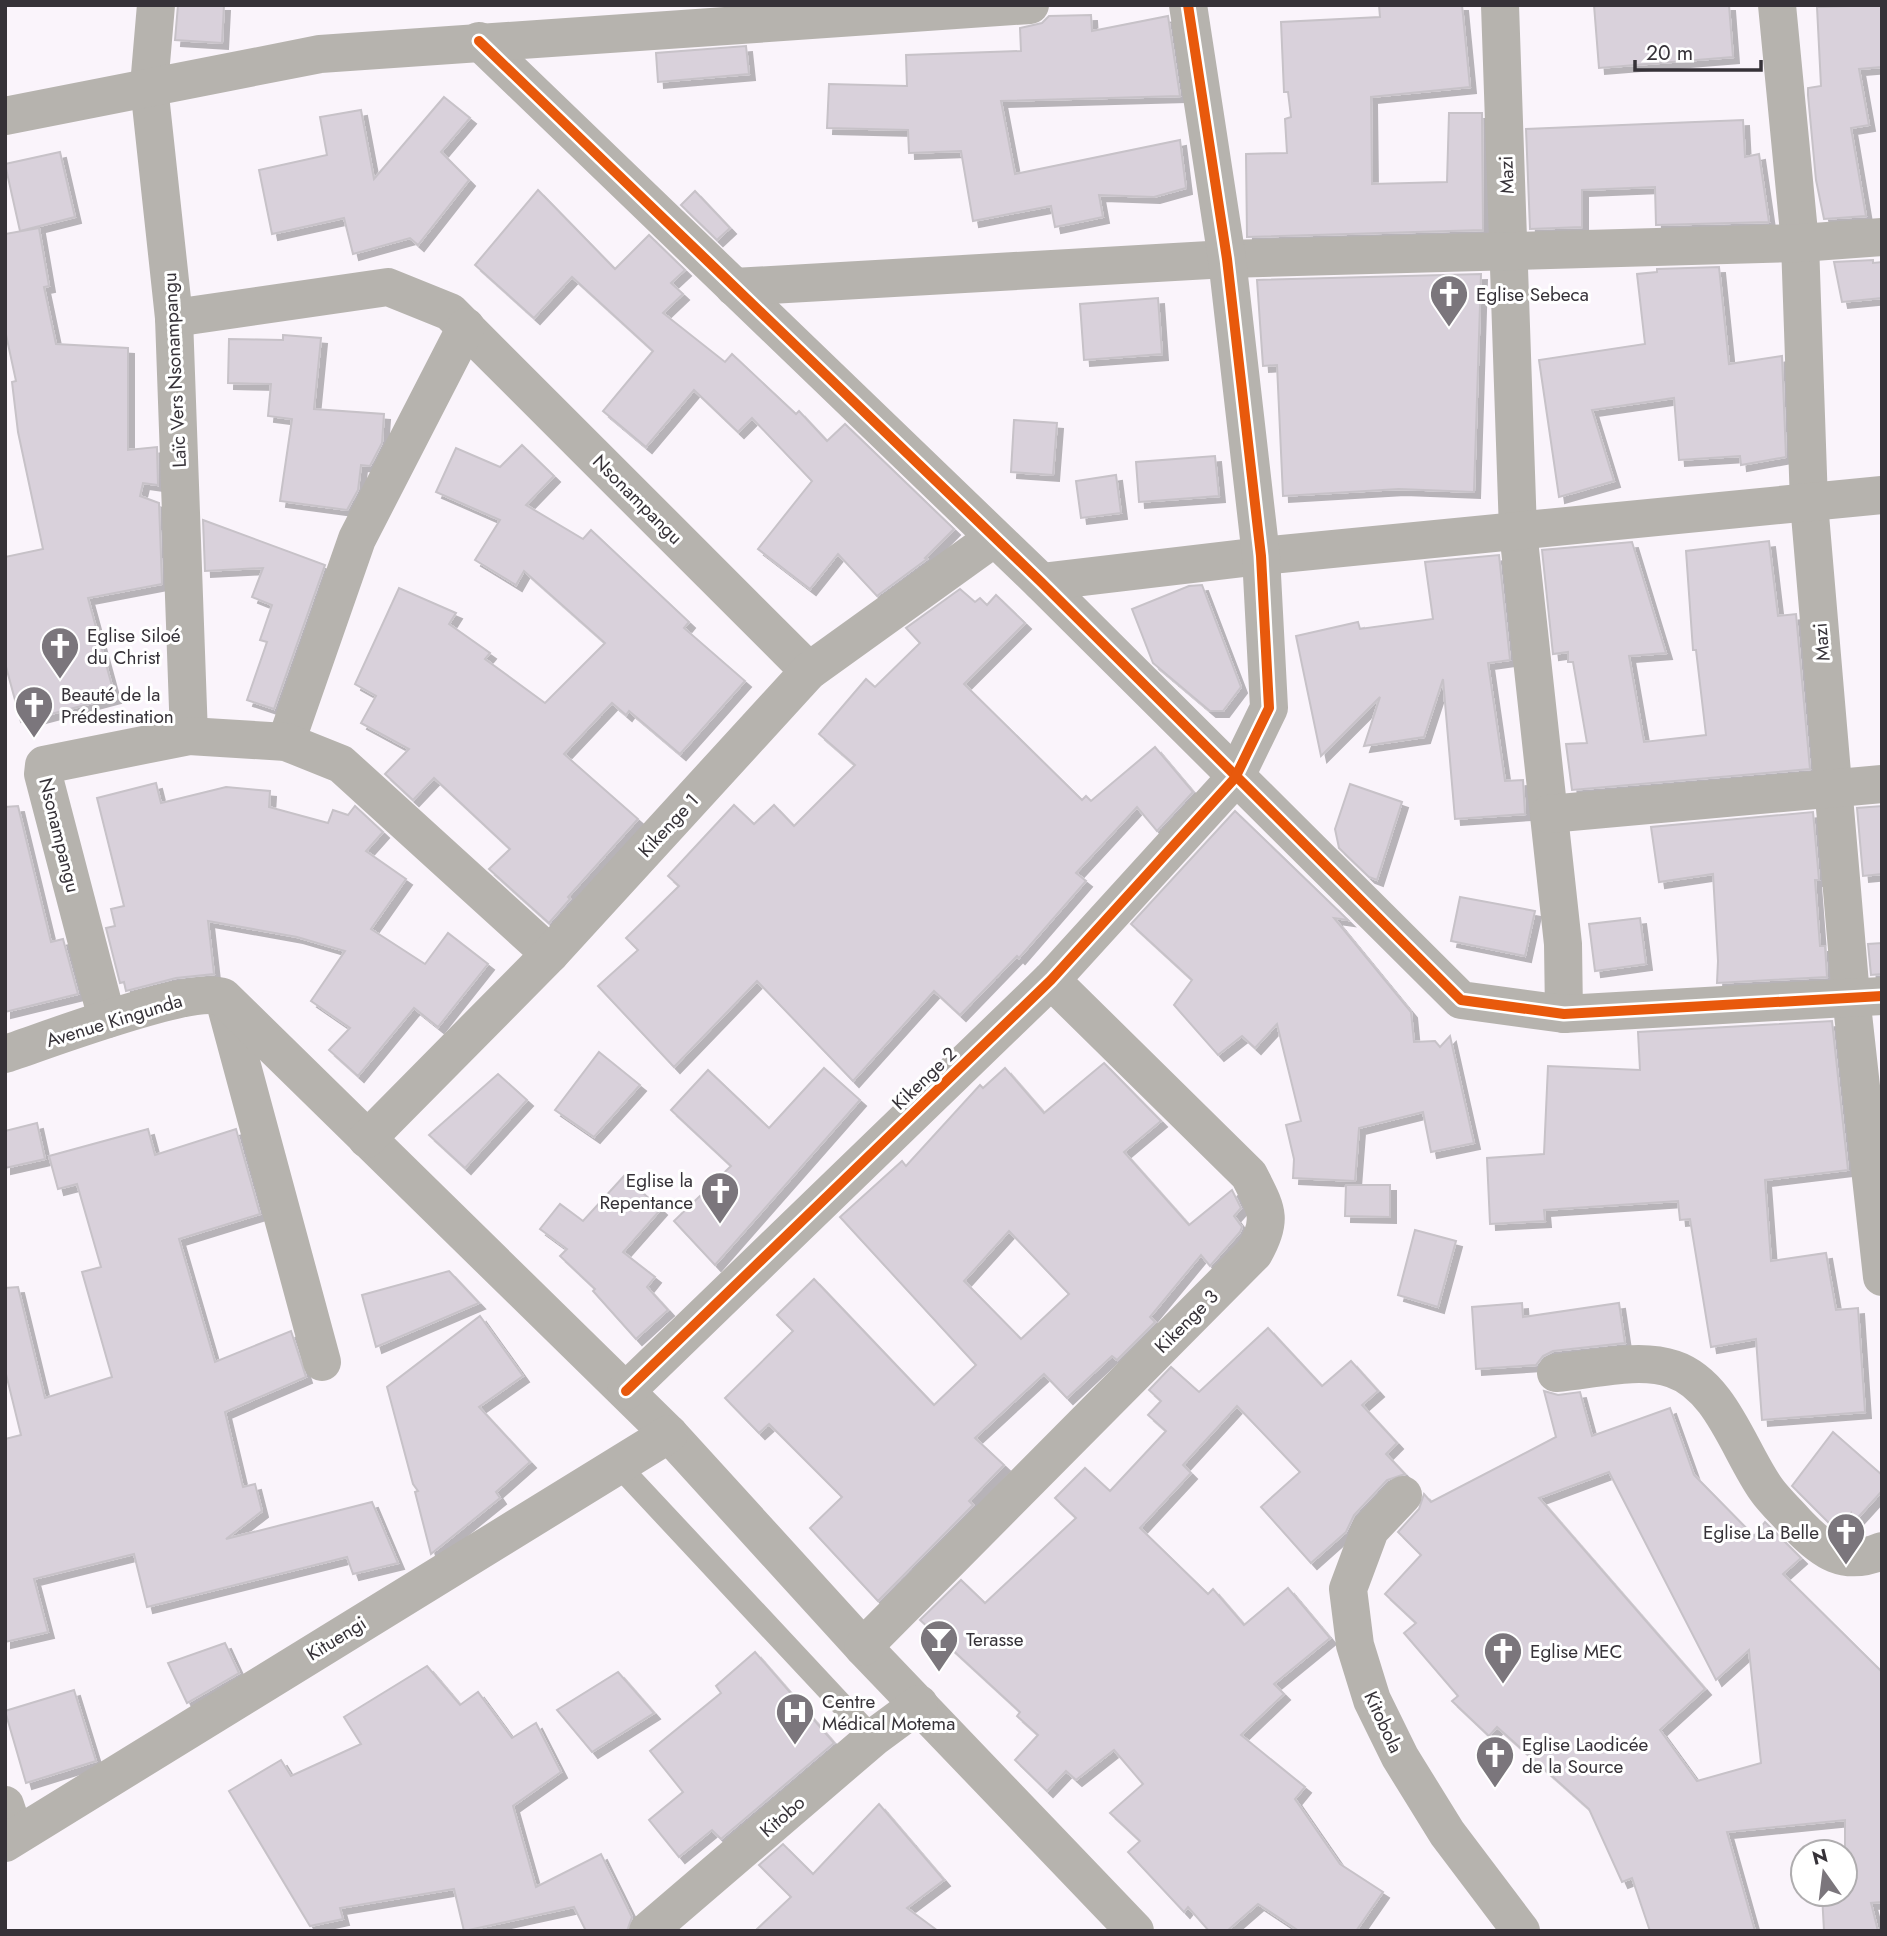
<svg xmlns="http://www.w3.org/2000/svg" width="1887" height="1936" viewBox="0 0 1887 1936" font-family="Jost,sans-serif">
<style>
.building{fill:#d9d1db;stroke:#c7c2c8;stroke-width:2;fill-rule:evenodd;filter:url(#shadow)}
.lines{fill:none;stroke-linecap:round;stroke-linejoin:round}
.service{stroke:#b6b3ae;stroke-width:23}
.minor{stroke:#b6b3ae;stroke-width:38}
.cycleway-casing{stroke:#fff;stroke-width:15}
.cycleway{stroke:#e8590c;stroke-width:10}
.labels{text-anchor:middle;stroke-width:6;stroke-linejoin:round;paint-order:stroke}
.street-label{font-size:19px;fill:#363238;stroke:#fff}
.poi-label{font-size:19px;fill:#363238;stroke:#fff;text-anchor:start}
</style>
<defs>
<filter id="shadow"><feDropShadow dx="6" dy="6" stdDeviation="0" flood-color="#0004"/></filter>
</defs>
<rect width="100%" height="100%" fill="#faf4fb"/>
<g class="building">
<polygon points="178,5 224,5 222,43 175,40"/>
<polygon points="1379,5 1462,5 1470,87 1371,97 1372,184 1447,182 1449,113 1482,113 1483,230 1247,237 1246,154 1287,153 1285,119 1291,117 1288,92 1284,92 1281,22 1380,17"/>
<polygon points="1594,5 1729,5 1733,57 1599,68"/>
<polygon points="1882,5 1882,67 1859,69 1869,125 1851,128 1866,216 1824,219 1816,180 1808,95 1808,88 1821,86 1817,7"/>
<polygon points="1091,15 1092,31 1168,16 1180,96 1001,101 1015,174 1180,140 1186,188 1154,197 1099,195 1103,217 1055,227 1051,206 973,221 961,151 909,153 908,130 827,128 829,84 907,86 906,55 1021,51 1020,28 1042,23 1049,16"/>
<polygon points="746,46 749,74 658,82 656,53"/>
<polygon points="444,97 470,118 441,152 469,180 418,245 410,238 353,254 344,218 272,234 259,170 327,155 320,117 361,110 374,179"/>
<polygon points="1743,120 1745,157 1759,154 1769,222 1656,225 1655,187 1582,190 1582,227 1530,229 1526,129"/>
<polygon points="60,152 75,217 20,231 5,164"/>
<polygon points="538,190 615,269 649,235 685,270 671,283 683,294 663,313 725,362 732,354 796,414 799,411 827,441 845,424 954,529 925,558 927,559 877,596 838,554 810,589 758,549 812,481 752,418 738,432 694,390 646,447 603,411 653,351 572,277 534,318 475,265"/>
<polygon points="695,191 730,228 717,240 681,205"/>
<polygon points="39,228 49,286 44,287 56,344 128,348 128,450 157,447 158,485 143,483 140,496 159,503 162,584 88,598 115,697 21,722 5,663 5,557 43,549 18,432 12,382 16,381 5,330 5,234"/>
<polygon points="1873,260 1873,263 1882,262 1882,298 1842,302 1834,262"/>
<polygon points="1719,267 1729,364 1782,356 1786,457 1741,465 1740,456 1679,460 1674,398 1592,410 1614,481 1559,497 1539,360 1645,344 1637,274 1657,272 1657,269"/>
<polygon points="1481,274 1474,492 1399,489 1283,496 1277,365 1263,366 1257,280"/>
<polygon points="1158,298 1162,354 1084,360 1080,304"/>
<polygon points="283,335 321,338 314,409 384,414 382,443 370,466 361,465 358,490 347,510 280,501 292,419 268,416 271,384 228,383 229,339 283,340"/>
<polygon points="1014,420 1057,423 1053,475 1011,472"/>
<polygon points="522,445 554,476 526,505 583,539 591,530 689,622 684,628 745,681 680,754 629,711 626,715 612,703 564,754 638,819 568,897 570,899 549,923 489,869 510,849 434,778 413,800 385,774 409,749 361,723 376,696 355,684 399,588 456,613 449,624 490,653 485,659 545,703 605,643 524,571 516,585 475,560 500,520 436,492 456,448 500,467"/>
<polygon points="1215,456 1219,496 1139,502 1136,462"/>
<polygon points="1116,475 1121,513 1081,518 1076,481"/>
<polygon points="203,520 325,565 274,709 247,700 267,642 260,640 272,605 252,597 263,568 205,571"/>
<polygon points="1769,541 1778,616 1796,614 1810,769 1572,790 1566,744 1587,743 1573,662 1568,662 1568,652 1553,654 1542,550 1632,542 1666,653 1629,656 1644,742 1706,735 1696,650 1693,650 1686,551"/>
<polygon points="1499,555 1510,660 1488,663 1505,781 1523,780 1525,814 1455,819 1443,679 1424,737 1364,746 1380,697 1321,756 1296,636 1358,622 1360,629 1433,619 1425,562"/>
<polygon points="1202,585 1241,687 1223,711 1210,711 1153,663 1132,609 1189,586"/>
<polygon points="960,589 975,602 980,598 987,605 996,595 1025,623 964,684 1082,800 1086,796 1091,801 1155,747 1193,792 1157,831 1137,807 1076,873 1086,881 1019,958 1017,956 960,1015 934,991 853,1081 757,981 674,1067 598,986 638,950 626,938 679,886 668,876 734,805 754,824 774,805 794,826 855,765 819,734 866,679 875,687 920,643 906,628"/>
<polygon points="156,783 161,803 226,787 270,791 269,807 328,823 333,810 348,815 355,806 383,832 366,851 406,879 371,929 425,964 448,933 488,964 438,1027 414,1008 358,1076 329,1050 350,1028 311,1001 345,951 297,937 208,921 214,974 176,978 126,991 124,982 120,983 106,928 115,926 111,909 124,906 97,798"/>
<polygon points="1350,784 1402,802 1377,880 1369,877 1339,848 1335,829"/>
<polygon points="18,806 51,942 63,939 78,994 5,1012 5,807"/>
<polygon points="1882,806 1882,874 1863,876 1857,808"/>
<polygon points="1235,811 1348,920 1334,918 1411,1012 1414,1042 1435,1041 1440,1047 1450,1036 1474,1143 1431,1152 1423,1112 1359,1128 1355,1181 1293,1178 1294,1159 1286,1125 1301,1121 1277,1024 1255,1048 1242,1036 1218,1055 1174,1005 1192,980 1131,924"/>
<polygon points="1813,812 1819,880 1815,880 1820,946 1825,946 1827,977 1717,983 1718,961 1713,874 1659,882 1651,827"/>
<polygon points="1460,897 1535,911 1525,956 1451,941"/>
<polygon points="1640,918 1646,964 1595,971 1589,924"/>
<polygon points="1882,943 1882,974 1871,975 1868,944"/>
<polygon points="1832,1021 1848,1170 1765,1180 1771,1261 1826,1253 1836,1310 1858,1308 1865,1412 1762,1420 1756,1339 1711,1347 1690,1219 1680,1220 1678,1201 1544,1210 1545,1221 1490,1224 1487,1158 1544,1154 1548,1066 1640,1070 1638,1032"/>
<polygon points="599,1052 640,1085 594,1137 555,1110"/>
<path d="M1104,1063L1161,1121L1124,1152L1189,1225L1232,1190L1241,1208L1234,1216L1242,1227L1240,1232L1210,1266L1201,1255L1150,1317L1155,1322L1117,1360L1112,1356L1067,1398L1044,1374L975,1438L1004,1465L969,1501L973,1505L878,1601L810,1528L842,1497L769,1424L759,1433L725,1398L793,1331L777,1315L814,1279L934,1405L976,1365L840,1217L902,1161L906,1166L980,1085L983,1088L1005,1068L1044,1113ZM1009,1231L1069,1294L1021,1339L964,1281Z"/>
<polygon points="824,1068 860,1100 715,1265 674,1221 731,1166 671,1110 708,1070 769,1128"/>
<polygon points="498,1074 527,1100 465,1168 429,1135"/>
<polygon points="37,1123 45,1159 5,1168 5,1131"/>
<polygon points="148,1129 155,1155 236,1129 260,1214 179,1239 215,1362 291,1331 306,1377 225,1412 243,1487 255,1484 262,1511 226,1539 372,1502 398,1563 353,1574 347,1557 147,1607 134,1554 34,1579 48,1632 5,1642 5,1439 21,1435 5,1370 5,1288 18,1287 45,1398 112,1377 82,1272 101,1267 77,1184 58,1189 49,1156"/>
<polygon points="624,1176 661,1209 623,1252 655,1277 647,1287 668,1310 636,1339 593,1291 595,1289 560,1256 567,1249 540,1229 560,1204 583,1221"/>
<polygon points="1346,1185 1390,1185 1390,1217 1345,1216"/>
<polygon points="1415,1230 1456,1241 1438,1307 1398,1295"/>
<polygon points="449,1271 479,1303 376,1347 362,1295"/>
<polygon points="1522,1303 1523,1317 1619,1303 1625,1343 1553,1351 1543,1356 1536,1365 1476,1369 1472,1307"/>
<polygon points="480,1316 523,1376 479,1407 530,1462 496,1492 500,1498 431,1554 415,1492 418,1491 413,1484 387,1387"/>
<polygon points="1268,1328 1322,1386 1351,1361 1378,1391 1362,1405 1397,1443 1386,1454 1405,1474 1387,1480 1354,1515 1346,1532 1311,1563 1261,1507 1300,1472 1237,1406 1183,1465 1191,1473 1140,1528 1208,1594 1213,1589 1244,1625 1288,1588 1330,1638 1274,1684 1284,1694 1241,1735 1305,1787 1295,1799 1340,1864 1383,1892 1356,1931 1299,1931 1258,1904 1227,1931 1209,1931 1188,1907 1184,1912 1128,1852 1140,1841 1110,1813 1143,1784 1114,1750 1076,1780 1066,1771 1047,1791 1015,1760 1038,1735 1017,1716 1020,1712 920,1620 961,1580 985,1603 1076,1518 1055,1498 1085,1468 1110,1491 1166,1431 1148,1415 1161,1401 1149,1390 1171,1367 1199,1392"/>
<path d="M1544,1391L1558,1395L1580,1392L1592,1436L1670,1408L1694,1475L1754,1536L1765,1522L1801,1558L1783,1574L1882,1672V1902L1871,1903L1878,1931H1824L1822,1894H1845V1820L1727,1832L1755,1931H1650L1632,1878L1622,1882L1589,1809L1497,1727L1489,1736L1452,1701L1458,1696L1404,1633L1416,1623L1385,1594L1421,1555L1398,1532L1419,1509L1424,1494L1431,1502L1556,1437ZM1609,1472L1716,1680L1749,1650L1761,1763L1697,1781L1660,1730L1705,1689L1539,1498Z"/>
<polygon points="1833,1432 1882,1475 1882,1491 1853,1523 1851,1513 1834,1528 1792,1486"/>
<polygon points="225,1643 239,1673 187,1703 168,1663"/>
<polygon points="755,1652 834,1743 721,1839 712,1830 679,1857 649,1820 683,1792 650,1751 721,1693 716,1686"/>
<polygon points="427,1666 460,1705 478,1692 512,1738 536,1723 561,1772 513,1806 536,1887 601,1854 632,1917 627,1931 586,1931 574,1907 464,1931 454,1889 340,1908 343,1919 310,1926 229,1791 281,1760 291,1776 361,1744 344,1717"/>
<polygon points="618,1672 654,1713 592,1752 557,1710"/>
<polygon points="74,1690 96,1761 26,1783 5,1711"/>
<polygon points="879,1804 944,1880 907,1908 938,1931 755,1931 791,1897 759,1865 783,1844 813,1874"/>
</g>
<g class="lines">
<polyline class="service" points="618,1465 873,1738"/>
<g class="minor">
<polyline points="156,5 149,86 174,318 189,736"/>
<polyline points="1500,5 1518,531 1563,944 1564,1014"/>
<polyline points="1777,5 1800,243 1809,503 1851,996 1882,1277"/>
<polyline points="479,41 1041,582 1461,1000 1564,1014 1882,996"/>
<polyline points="5,116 320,54 1030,5"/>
<polyline points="734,287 1227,259 1800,243 1882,237"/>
<polyline points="174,318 388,287 450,312 809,671"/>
<polyline points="1041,582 1261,556 1882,495"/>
<polyline points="286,742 357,539 466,327"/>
<polyline points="1549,814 1882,784"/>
<polyline points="224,999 322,1362"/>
<polyline points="107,1019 43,774 44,765 189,736 286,742 341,764 550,954"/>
<path d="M5,1054C45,1041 190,985 223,997L669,1434L863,1647L1135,1931"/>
<polyline points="367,1139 550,954 809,671 994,538"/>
<path d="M1556,1373C1592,1370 1639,1357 1673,1369C1721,1385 1739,1451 1766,1489C1775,1502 1788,1513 1798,1525C1823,1551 1844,1567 1882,1551"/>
<polyline points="626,1391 1051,980 1235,778 1269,708 1261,556 1227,259 1188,5"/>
<polyline points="1403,1495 1370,1530 1348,1589 1355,1645 1372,1700 1400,1757 1447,1833 1521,1931"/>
<path d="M863,1647L1254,1253C1274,1218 1266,1209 1249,1175L1051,980"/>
<polyline points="5,1805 15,1835"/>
<polyline points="5,1843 669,1434"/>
<polyline points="648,1931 873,1738 919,1704"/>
</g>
<g class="cycleway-casing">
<g id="cycleway">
<polyline points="479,41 1041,582 1461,1000 1564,1014 1882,996"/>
<polyline points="626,1391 1051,980 1235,778 1269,708 1261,556 1227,259 1188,5"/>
</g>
</g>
<use href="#cycleway" class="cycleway"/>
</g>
<defs>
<g id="church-pin" transform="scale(2.0125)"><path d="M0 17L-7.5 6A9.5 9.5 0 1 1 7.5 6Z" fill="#7b767c" stroke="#fff"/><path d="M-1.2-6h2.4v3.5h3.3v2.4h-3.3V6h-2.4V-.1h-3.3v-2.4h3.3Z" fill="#fff"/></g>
<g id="bar-pin" transform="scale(2.0125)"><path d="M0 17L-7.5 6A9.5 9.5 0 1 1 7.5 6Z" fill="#7b767c" stroke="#fff"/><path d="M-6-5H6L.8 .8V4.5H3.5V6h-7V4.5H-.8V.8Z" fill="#fff"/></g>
<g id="hospital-pin" transform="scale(2.0125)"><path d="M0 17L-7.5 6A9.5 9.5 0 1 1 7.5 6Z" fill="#7b767c" stroke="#fff"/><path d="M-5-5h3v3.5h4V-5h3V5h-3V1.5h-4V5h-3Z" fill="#fff"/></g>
</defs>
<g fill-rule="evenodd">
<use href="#church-pin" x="1449" y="294"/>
<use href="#church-pin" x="60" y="646"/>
<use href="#church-pin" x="34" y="705"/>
<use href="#church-pin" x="720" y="1191"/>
<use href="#church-pin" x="1846" y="1532"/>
<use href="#bar-pin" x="939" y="1639"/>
<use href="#church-pin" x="1503" y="1651"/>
<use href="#hospital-pin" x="795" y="1712"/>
<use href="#church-pin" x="1495" y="1755"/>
</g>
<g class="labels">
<g class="street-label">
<text transform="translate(1506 175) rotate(-92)" y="7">Mazi</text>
<text transform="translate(174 370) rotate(-93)" y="7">Laïc Vers Nsonampangu</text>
<text transform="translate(638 499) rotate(45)" y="7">Nsonampangu</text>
<text transform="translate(1821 642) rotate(-95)" y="7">Mazi</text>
<text transform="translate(668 825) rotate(-47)" y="7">Kikenge 1</text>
<text transform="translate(60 835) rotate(76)" y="7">Nsonampangu</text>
<text transform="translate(114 1020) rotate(-17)" y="7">Avenue Kingunda</text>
<text transform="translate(924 1078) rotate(-44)" y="7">Kikenge 2</text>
<text transform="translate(1186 1321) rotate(-45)" y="7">Kikenge 3</text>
<text transform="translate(336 1638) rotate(-32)" y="7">Kituengi</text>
<text transform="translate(1384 1722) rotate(65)" y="7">Kitobola</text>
<text transform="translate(782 1816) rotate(-41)" y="7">Kitobo</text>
</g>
<g class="poi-label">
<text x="1476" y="301">Eglise Sebeca</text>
<text x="87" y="642">Eglise Siloé<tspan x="87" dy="22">du Christ</tspan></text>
<text x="61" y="701">Beauté de la<tspan x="61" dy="22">Prédestination</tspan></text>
<text x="693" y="1187" text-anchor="end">Eglise la<tspan x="693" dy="22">Repentance</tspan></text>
<text x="1819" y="1539" text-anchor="end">Eglise La Belle</text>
<text x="966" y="1646">Terasse</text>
<text x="1530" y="1658">Eglise MEC</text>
<text x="822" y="1708">Centre<tspan x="822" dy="22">Médical Motema</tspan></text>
<text x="1522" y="1751">Eglise Laodicée<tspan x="1522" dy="22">de la Source</tspan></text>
</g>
</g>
<rect width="1887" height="1936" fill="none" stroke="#363238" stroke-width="14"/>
<g transform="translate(1824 1873) rotate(346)"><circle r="33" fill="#ffffff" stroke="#afadaf" stroke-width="2"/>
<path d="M0-5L12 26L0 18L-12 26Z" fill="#7b767c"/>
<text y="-10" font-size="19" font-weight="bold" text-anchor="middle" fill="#363238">N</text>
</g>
<path d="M1635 60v10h126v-10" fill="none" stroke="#363238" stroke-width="3.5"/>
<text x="1646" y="60" font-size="21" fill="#363238" stroke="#ffffff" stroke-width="5" paint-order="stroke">20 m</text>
</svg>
